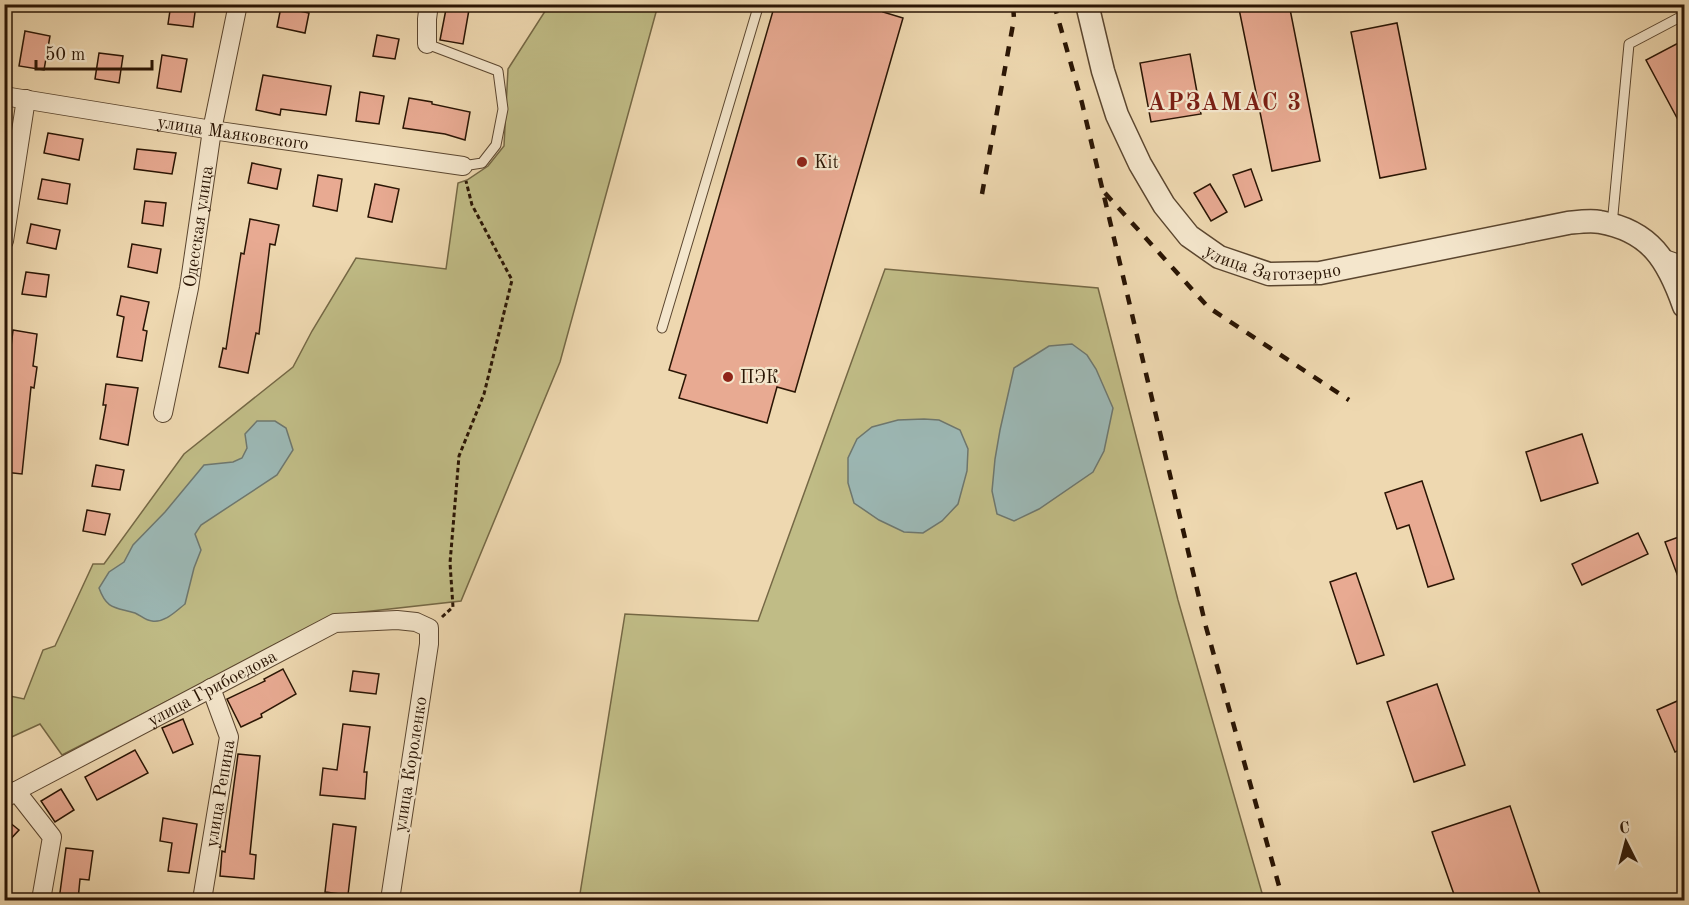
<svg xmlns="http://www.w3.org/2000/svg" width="1689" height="905" viewBox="0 0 1689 905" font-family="'Old Standard TT',serif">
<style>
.green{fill:#c0bc86;stroke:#756845;stroke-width:1.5}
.water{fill:#9cb8b5;stroke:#6e776e;stroke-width:1.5}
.building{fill:#e8aa92;stroke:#2a1504;stroke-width:1.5}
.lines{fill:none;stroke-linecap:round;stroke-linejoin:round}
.service-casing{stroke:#5b462f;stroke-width:11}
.minor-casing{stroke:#5b462f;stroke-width:20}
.tertiary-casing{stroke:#5b462f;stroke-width:25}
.path{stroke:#2a1504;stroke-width:3;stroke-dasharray:4.5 3;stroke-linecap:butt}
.service{stroke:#f4e6cc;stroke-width:9}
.minor{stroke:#f4e6cc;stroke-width:18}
.tertiary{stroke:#f4e6cc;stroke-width:22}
.rail{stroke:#2a1504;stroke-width:4.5;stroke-dasharray:10 10;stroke-linecap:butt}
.poi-dot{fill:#8f2418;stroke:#f4e6cc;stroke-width:2}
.labels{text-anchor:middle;stroke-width:4.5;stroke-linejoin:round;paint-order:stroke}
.street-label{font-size:18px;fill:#2a1504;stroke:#f4e6cc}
.poi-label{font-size:18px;fill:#2a1504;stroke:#f4e6cc;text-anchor:start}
.district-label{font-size:24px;font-weight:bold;letter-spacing:1.5px;fill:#7a1f14;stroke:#f4e6cc}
</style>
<rect width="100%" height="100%" fill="#eed8b0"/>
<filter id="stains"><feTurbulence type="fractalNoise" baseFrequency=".00333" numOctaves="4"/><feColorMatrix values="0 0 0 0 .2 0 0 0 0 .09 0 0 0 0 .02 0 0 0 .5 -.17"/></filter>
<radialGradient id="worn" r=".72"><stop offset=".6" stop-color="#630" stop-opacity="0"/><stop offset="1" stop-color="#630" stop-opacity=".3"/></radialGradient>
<g class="green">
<polygon points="549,5 658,5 560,362 461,601 336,615 62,755 40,724 5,740 5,695 24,699 43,650 55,646 93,564 104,564 184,454 293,367 312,331 356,258 446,269 458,183 467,180 488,166 504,146 508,69"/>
<polygon points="885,269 1098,288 1178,600 1264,900 579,900 625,614 758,621"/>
</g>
<g class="water">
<polygon points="1072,344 1087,355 1096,369 1113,408 1104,451 1093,472 1039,509 1014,521 997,514 992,491 995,459 1000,430 1014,368 1049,346"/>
<polygon points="924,419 939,420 960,430 968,449 967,471 958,504 942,521 923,533 904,532 879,520 854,503 848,483 848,458 857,439 872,427 898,420"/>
<path d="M257,421H275L286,428L293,450L277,475L201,525L195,534L201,550L194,568L185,604C176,611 165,623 152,621C146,621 140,615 135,613C115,607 107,610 99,588L109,572L124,562L133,545L165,512L204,465L233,462L242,458L247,448L245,434Z"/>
</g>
<g class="building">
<polygon points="171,4 196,5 193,27 168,24"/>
<polygon points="447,4 470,4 463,44 440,40"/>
<polygon points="775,4 885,4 883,12 903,18 795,392 777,387 767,423 679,398 686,375 669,370"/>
<polygon points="1238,4 1289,4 1320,161 1272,171"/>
<polygon points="281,7 309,13 305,33 277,27"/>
<polygon points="1397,23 1426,169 1380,178 1351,32"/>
<polygon points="25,31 50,36 44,70 19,66"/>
<polygon points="377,35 399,39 395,59 373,56"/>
<polygon points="1684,40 1684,131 1646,60"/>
<polygon points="99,53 123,56 119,83 95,79"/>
<polygon points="1190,54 1201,114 1151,122 1140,63"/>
<polygon points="162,55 187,59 181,92 157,88"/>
<polygon points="263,75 331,86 326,115 281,109 280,115 256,110"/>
<polygon points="360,92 384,96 379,124 356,121"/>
<polygon points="409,98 432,102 432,104 470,112 465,140 445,134 403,128"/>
<polygon points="48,133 83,139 79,160 44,153"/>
<polygon points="137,149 176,153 172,174 134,169"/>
<polygon points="252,163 281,169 277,189 248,183"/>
<polygon points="1251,169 1262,200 1245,207 1233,175"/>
<polygon points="318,175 342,179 337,211 313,206"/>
<polygon points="42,179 70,184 67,204 38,199"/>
<polygon points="375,184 399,189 392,222 368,217"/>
<polygon points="1210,184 1227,212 1211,221 1194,193"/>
<polygon points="145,201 166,203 163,226 142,223"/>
<polygon points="250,219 279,225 275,245 270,244 259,334 256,333 248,373 219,367 223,348 226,349 241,253 244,254"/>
<polygon points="31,224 60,230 56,249 27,243"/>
<polygon points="132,244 161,249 157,273 128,267"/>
<polygon points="26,272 49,275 46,297 22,294"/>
<polygon points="121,296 149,302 143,330 147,331 142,361 117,357 124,317 117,315"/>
<polygon points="13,330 37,334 33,366 37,367 34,388 31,387 22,474 4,472 4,406"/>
<polygon points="106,384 138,388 128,445 100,439 106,405 103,405"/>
<polygon points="1582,434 1598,483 1541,501 1526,452"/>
<polygon points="96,465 124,470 120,490 92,486"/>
<polygon points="1422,481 1454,579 1428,587 1409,525 1397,529 1385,493"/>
<polygon points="87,510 110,514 105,535 83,531"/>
<polygon points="1638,533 1648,554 1582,585 1572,564"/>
<polygon points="1684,535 1684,590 1683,590 1665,542"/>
<polygon points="1356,573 1384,655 1357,664 1330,582"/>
<polygon points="283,669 296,694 261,714 262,717 241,727 227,699 265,681 264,679"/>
<polygon points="353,671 379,674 376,694 350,691"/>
<polygon points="1437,684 1465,765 1414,782 1387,702"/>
<polygon points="1684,698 1684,748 1675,752 1657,710"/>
<polygon points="183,719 193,744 173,753 162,728"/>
<polygon points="343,724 370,727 364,772 367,772 365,799 320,795 323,768 337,770"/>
<polygon points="135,750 148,773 97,800 85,777"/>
<polygon points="238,754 260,756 250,854 256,855 254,879 220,876 222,851 225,852"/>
<polygon points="61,789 74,810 55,822 41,801"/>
<polygon points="1510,806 1542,900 1456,900 1432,832"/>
<polygon points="4,818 19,830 4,846"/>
<polygon points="163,818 197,824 189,873 168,871 172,843 160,841"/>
<polygon points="333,824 356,827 348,895 325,892"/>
<polygon points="66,848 93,851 89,880 80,879 78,900 59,900"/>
</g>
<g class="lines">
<g class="service-casing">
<g id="service">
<polyline points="427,44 498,71 503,109 496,145 482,163 463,166"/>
<polyline points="1612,225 1629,44 1684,15"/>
<polyline points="1664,254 1684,261"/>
<polyline points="662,328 759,4"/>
</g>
</g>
<g class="minor-casing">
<g id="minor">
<polyline points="427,44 427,19 429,4"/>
<path id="s1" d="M4,96L212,130L463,166"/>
<polyline points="4,241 26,99"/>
<path id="s2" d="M163,413L189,288L212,130L238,4"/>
<polyline points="16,791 52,837 41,900"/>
<path id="s3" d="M4,799L16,791L335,623L397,620L416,622L429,628V644L390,900"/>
<path id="s4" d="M202,900L229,737L211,688"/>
</g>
</g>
<g class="tertiary-casing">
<g id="tertiary">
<path id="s5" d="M1087,4L1103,71L1117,115L1140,164L1164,205L1189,236L1219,257L1269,274L1320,273L1568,223C1578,222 1590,220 1600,222C1651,231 1668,261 1684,306"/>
</g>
</g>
<polyline class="path" points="442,617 453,607 450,563 459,456 484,394 512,280 472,205 466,181"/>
<use href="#service" class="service"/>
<use href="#minor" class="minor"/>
<use href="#tertiary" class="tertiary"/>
<g class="rail">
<polyline points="1054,4 1082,103 1206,627 1283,900"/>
<polyline points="1105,193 1208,307 1349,400"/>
<polyline points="982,194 1014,19 1013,4"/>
</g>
</g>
<g class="poi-dot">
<circle cx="802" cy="162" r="6"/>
<circle cx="728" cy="377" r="6"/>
</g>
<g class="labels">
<g class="street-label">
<text dy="6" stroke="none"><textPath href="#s1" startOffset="232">улица Маяковского</textPath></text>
<text dy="6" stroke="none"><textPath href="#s2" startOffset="190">Одесская улица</textPath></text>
<text dy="6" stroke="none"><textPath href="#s5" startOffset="348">улица Заготзерно</textPath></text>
<text dy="6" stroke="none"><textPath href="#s3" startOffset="236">улица Грибоедова</textPath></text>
<text transform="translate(410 764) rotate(-81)" y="6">улица Короленко</text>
<text dy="6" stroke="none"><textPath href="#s4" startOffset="108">улица Репина</textPath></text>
</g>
<g class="poi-label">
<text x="814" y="168">Kit</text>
<text x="740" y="383">ПЭК</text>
</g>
<g class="district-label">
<text x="1225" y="110">АРЗАМАС 3</text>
</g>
</g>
<rect width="1689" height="905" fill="none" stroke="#eed8b0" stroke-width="24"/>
<rect x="6" y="6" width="1677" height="893" fill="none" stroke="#2a1504" stroke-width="3"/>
<rect x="12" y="12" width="1665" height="881" fill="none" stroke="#2a1504" stroke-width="1.5"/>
<g transform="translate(1626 842) rotate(354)" stroke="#f4e6cc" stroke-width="4.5" paint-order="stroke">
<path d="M0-4.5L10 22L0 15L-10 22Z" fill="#2a1504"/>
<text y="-9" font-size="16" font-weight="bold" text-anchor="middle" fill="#2a1504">С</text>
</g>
<path d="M36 60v9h116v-9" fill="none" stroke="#2a1504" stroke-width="3"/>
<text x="45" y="60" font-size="18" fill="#2a1504" stroke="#f4e6cc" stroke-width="4.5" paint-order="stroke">50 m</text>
<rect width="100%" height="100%" filter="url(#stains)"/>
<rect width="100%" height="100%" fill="url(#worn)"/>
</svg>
